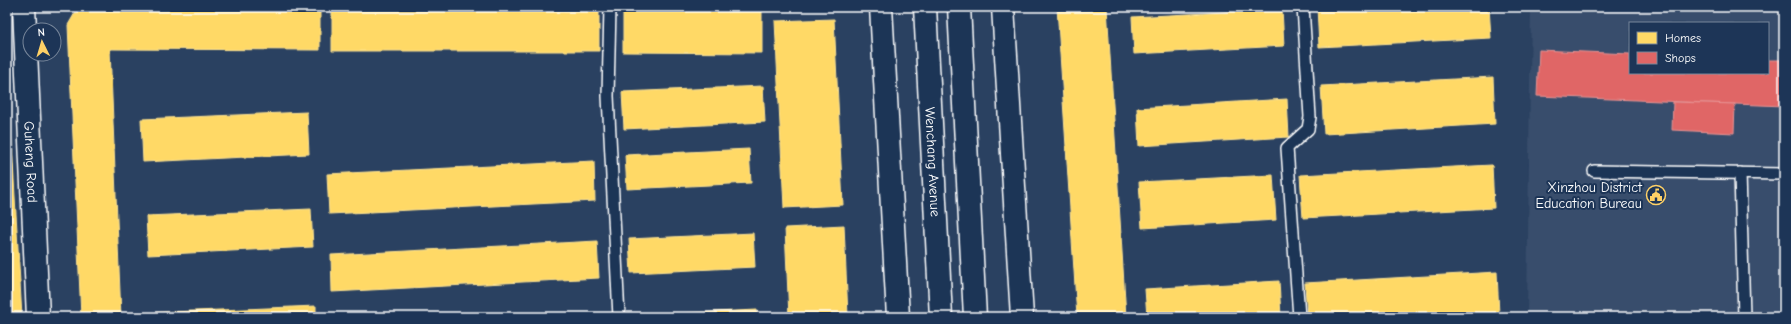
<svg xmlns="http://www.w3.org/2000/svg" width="1791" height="324" viewBox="0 0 1791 324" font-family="'Comic Neue',sans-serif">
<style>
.built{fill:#394e6c;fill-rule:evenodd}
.homes{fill:#ffd966;stroke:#ffe494}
.shops{fill:#e06666;stroke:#e99494}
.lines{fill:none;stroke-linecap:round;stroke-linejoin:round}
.lane-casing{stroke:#fff;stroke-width:14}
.street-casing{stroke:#fff;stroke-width:25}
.secondary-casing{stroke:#fff;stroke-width:25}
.lane{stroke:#1d3557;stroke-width:11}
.street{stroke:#1d3557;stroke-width:22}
.secondary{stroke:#1d3557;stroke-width:22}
.labels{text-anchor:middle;stroke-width:4;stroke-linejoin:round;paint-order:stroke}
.street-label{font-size:14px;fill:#fff;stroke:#1d3557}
.poi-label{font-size:14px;fill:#fff;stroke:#1d3557;text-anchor:end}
</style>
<rect width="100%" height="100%" fill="#2a4161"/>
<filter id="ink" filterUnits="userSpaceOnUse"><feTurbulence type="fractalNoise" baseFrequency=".025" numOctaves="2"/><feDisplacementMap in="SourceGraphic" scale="8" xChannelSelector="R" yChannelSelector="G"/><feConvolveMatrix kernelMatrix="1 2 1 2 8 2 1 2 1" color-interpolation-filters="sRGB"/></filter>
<g filter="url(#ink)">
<path class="built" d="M1531,7H1784V317H1527ZM1630,23H1768V73H1630Z"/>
<g class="homes">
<polygon points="84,7 320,7 320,50 110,49 121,317 81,317 68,25 75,13"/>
<polygon points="1057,7 1107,7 1126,317 1077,317"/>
<polygon points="1317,7 1489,7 1491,38 1319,47"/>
<polygon points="1282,9 1284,46 1134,54 1132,17"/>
<polygon points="332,10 599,11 599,51 332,51"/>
<polygon points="623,11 762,11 762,53 623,52"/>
<polygon points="834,19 843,205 784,208 775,21"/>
<polygon points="1493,77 1495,124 1324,134 1321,86"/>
<polygon points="7,86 9,86 11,128 7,128"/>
<polygon points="763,86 765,122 624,129 622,92"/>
<polygon points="1287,99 1289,137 1139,146 1137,108"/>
<polygon points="307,112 309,154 143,162 141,119"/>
<polygon points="7,128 11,128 22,317 7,317"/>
<polygon points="749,149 751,183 627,189 625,155"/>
<polygon points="594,161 595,201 329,214 327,174"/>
<polygon points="1492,165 1494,208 1303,218 1300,175"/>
<polygon points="1273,175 1276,220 1142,228 1139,182"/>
<polygon points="311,209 313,247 148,255 146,216"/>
<polygon points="844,225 848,317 789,317 785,228"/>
<polygon points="753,233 755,267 631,273 629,239"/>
<polygon points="597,241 599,278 332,292 331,255"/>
<polygon points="1497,272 1499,315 1462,317 1307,317 1305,283"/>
<polygon points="1279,281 1281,317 1147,317 1145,289"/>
<polygon points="316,306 316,317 147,317 147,313"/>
<polygon points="757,310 757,317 633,317 633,316"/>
</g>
<g class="shops">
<polygon points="1539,50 1630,54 1630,73 1768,73 1768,60 1784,60 1784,106 1537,96"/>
<polygon points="1673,102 1735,104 1734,133 1672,130"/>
</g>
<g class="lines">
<g class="lane-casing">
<g id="lane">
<polyline points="610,7 608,96 619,317"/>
<polyline points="1594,171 1784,174"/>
<polyline points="1740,173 1744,317"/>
<polyline points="1299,317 1287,148 1308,129 1310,117 1303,7"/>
</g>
</g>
<g class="street-casing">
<g id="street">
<path id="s1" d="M24,7L38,317"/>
<polyline points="881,7 898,317"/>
<polyline points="1003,7 1022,317"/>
</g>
</g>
<g class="secondary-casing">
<g id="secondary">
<path id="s2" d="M925,7L941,317"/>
<polyline points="959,7 975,317"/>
</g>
</g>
<use href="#lane" class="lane"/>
<use href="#street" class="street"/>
<use href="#secondary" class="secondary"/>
</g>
</g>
<defs>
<g id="civic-ring" transform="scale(1)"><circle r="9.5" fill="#1d3557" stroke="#ffd166" stroke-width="1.5"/><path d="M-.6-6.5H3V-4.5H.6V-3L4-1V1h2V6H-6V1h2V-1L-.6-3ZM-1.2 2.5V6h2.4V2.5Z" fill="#ffd166"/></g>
</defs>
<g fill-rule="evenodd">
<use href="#civic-ring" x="1656" y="195"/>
</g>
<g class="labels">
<g class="street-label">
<text dy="5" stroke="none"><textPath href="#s1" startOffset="155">Guheng Road</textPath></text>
<text dy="5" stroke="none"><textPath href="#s2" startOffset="155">Wenchang Avenue</textPath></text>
</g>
<g class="poi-label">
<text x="1642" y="192">Xinzhou District<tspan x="1642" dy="16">Education Bureau</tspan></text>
</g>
</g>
<rect width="1791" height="324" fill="none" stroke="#1d3557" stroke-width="24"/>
<rect x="12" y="12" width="1767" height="300" fill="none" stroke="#fff" stroke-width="1.5" filter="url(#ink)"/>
<rect x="1629" y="22" width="140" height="52" fill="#1d3557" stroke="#77869a"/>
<rect x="1637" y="32" width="20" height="12" fill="#ffd966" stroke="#77869a"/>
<text x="1665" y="42" font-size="12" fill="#ffffff">Homes</text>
<rect x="1637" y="52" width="20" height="12" fill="#e06666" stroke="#77869a"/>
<text x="1665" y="62" font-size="12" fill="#ffffff">Shops</text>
<g transform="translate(42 42) rotate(355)"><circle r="19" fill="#1d3557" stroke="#77869a"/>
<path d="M0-3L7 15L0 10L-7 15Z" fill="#ffd166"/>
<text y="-6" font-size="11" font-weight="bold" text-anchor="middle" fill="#ffffff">N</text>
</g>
</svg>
